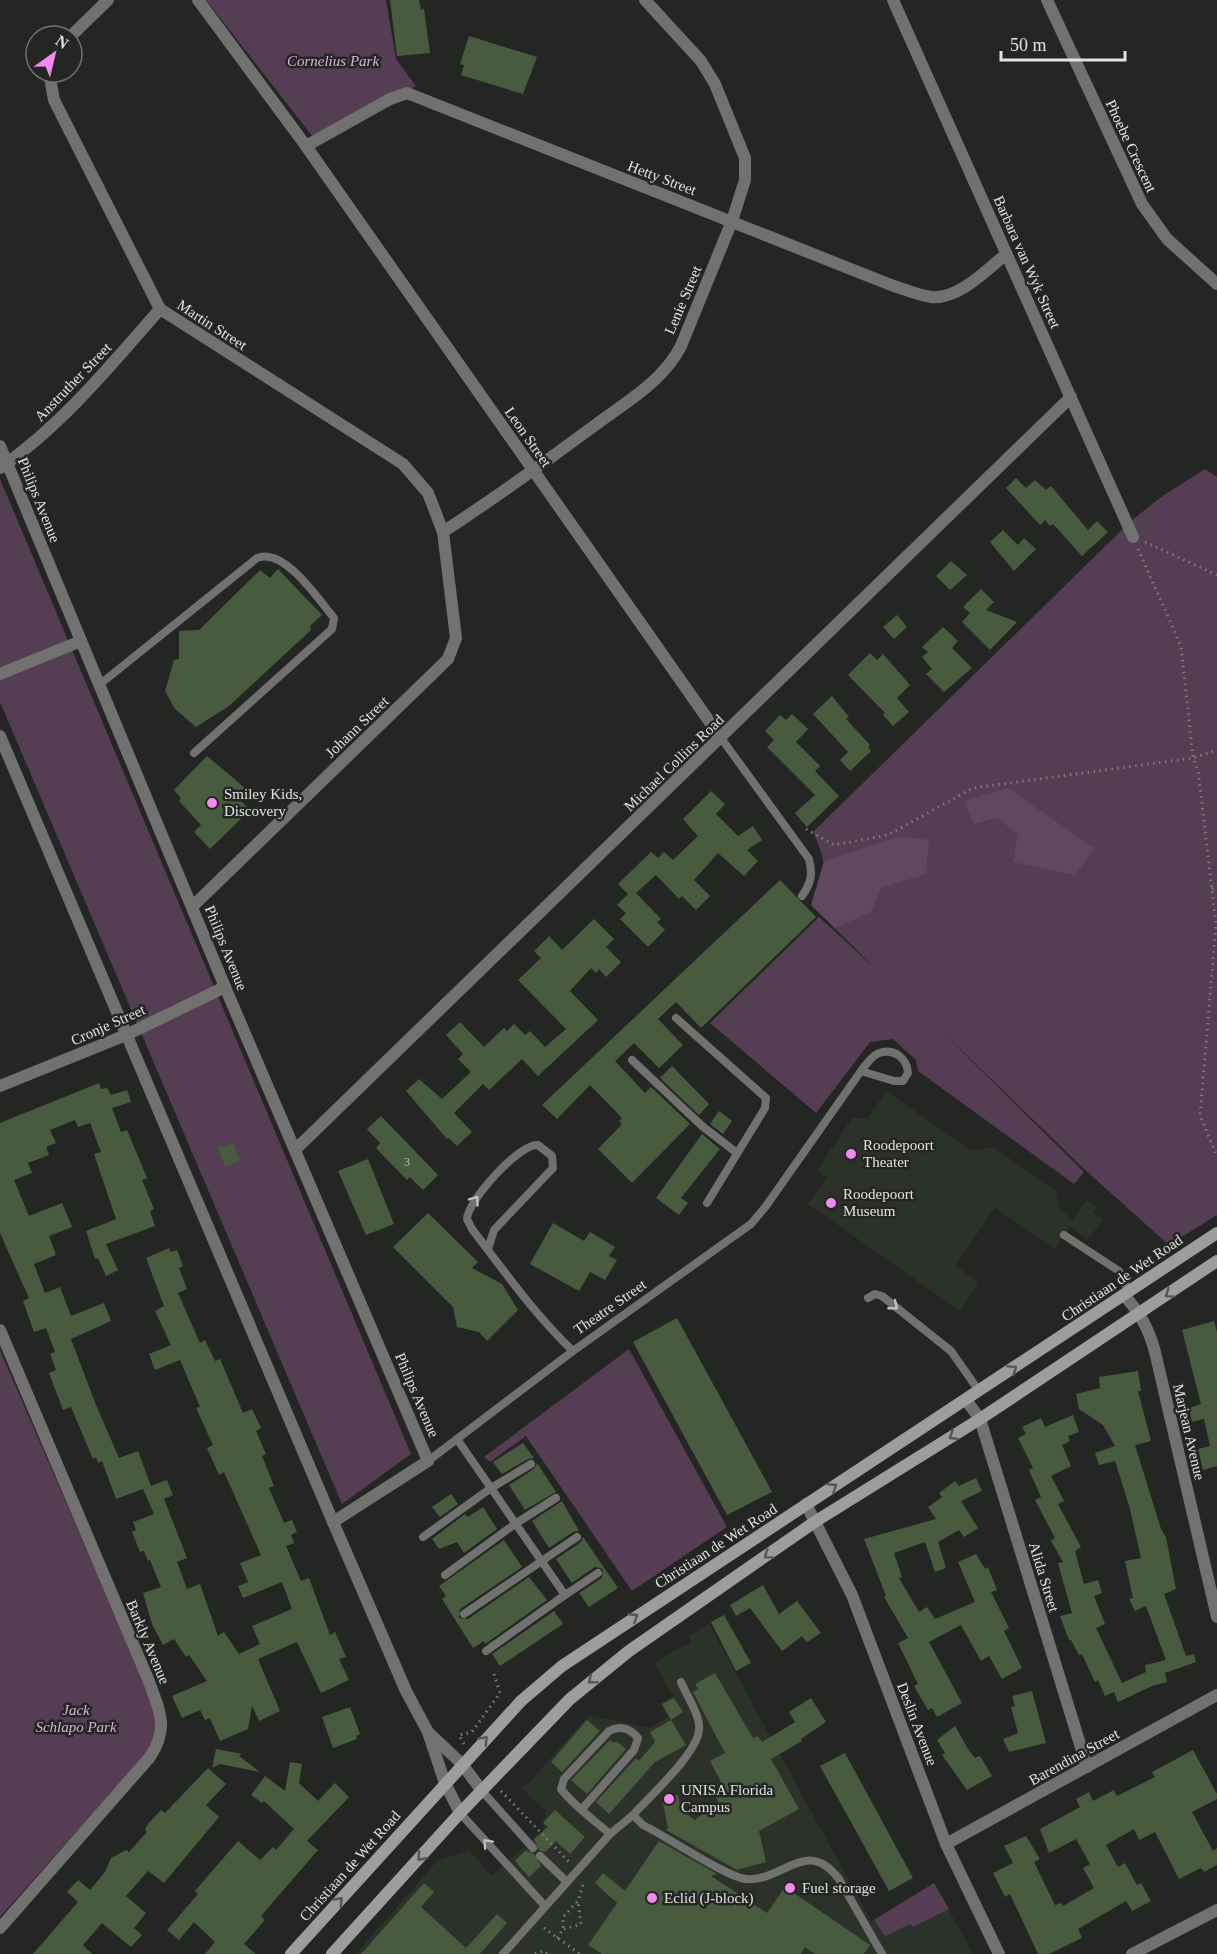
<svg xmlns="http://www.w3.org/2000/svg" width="1217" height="1954" viewBox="0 0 1217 1954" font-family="Georgia,serif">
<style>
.built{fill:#2c3129}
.green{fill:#553d54}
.forest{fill:#614860}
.building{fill:#485b3f}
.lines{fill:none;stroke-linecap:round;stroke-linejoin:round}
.path{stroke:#7c7d7b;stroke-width:3;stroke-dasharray:1.5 4.5;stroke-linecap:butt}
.service{stroke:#717270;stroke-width:8}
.minor{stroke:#717270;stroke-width:12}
.secondary{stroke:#9c9e9b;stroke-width:12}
.oneway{stroke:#c0c1bf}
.oneway2{stroke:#545653}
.poi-dot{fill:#f38af1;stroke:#242623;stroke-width:2}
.labels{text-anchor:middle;stroke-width:5;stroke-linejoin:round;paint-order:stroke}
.number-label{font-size:12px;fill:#bcc1b8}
.park-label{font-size:15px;font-style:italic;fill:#ddaedb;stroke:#242623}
.street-label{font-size:15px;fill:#e2e3e1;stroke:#242623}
.poi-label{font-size:15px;fill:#e2e3e1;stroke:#242623;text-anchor:start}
</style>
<rect width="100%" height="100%" fill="#242623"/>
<g class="built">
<polygon points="886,1091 970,1150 993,1147 1056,1191 1060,1210 1073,1220 1086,1200 1096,1207 1093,1212 1103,1219 1088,1240 1070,1227 1055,1249 995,1208 955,1266 979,1282 960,1311 808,1204 827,1178 817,1170 852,1118 868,1118"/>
<polygon points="709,1624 871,1921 934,1883 973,1954 356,1954 438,1860 469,1850 492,1876 543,1830 546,1811 520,1787 528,1784 589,1715 649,1728 668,1717 660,1704 673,1696 654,1662 691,1642 688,1636"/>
</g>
<g class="green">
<polygon points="206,0 386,0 396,59 416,86 313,137"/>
<path d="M1205,469L1217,477V1215L1169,1245L1084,1169L926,1016L1084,1172L1074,1184L918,1071L916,1060L893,1039L870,1042L816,1113L710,1023L819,917L877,970L811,905C831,875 826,863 813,832L1131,521L1161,497Z"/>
<polygon points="0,479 411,1454 342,1504 0,702"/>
<polygon points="629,1349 727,1527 632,1591 526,1436 490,1462 484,1457"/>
<path d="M0,1350L142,1678C154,1711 164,1724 144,1756L0,1917Z"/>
<polygon points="934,1883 949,1909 913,1927 910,1924 885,1936 874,1920"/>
</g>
<g class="forest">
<polygon points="1008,788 1095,849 1074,875 1013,862 1018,834 997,818 974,824 965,801"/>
<polygon points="901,836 929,840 926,874 881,888 871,912 835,928 811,905 824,861"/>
</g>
<g class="building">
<polygon points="390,0 419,0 421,10 424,9 430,53 397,56"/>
<polygon points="469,36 537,57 523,94 461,75 464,65 460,64"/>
<polygon points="1016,478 1026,488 1035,480 1046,490 1051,486 1088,530 1097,521 1108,532 1082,556 1053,524 1050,526 1045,520 1040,525 1006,488"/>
<polygon points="1003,530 1018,545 1024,538 1036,549 1014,571 990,542"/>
<polygon points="951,561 967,575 950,590 936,576"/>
<polygon points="278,569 322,615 310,626 311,630 229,706 196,727 175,709 165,691 174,660 179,659 179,631 199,630 260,570 270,578"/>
<polygon points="981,589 994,602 986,610 1017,622 990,650 962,622 970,613 963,607"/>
<polygon points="897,615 907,627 894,639 883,627"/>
<polygon points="943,627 958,641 952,648 972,668 944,692 926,674 932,669 922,657 928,652 922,647"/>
<polygon points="870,653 877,660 883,654 910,685 897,698 909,712 893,726 883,715 885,713 848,675"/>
<polygon points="832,696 849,717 846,719 870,745 868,747 871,751 850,771 840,760 848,752 813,714"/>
<polygon points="792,714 808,729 796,742 820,766 815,771 839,796 807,827 795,813 815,795 767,747 774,740 765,731 780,715 786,720"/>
<polygon points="207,756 245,788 238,798 250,810 210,849 194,832 201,825 179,801 181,798 174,790"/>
<polygon points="711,791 725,804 716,814 738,836 753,826 762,840 747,850 758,861 744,876 718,853 694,880 710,896 696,910 682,896 679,899 656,875 636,893 661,919 657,922 665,930 648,947 620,919 626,913 617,905 628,894 618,884 651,852 658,858 664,852 673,860 698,836 683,819"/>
<polygon points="780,880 816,917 701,1028 676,1002 658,1019 683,1045 659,1068 634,1043 615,1061 645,1093 651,1087 690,1124 632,1183 598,1149 622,1124 619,1121 622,1118 590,1085 557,1119 542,1105"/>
<polygon points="594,919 614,939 606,947 621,962 606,977 599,969 596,973 591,968 570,991 598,1020 538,1076 522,1059 489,1090 483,1084 454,1113 472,1132 457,1146 449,1138 447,1139 406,1091 419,1079 442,1099 471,1072 458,1059 463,1054 446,1035 460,1022 484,1047 504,1028 507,1031 514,1024 525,1035 530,1031 545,1047 566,1029 518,980 541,958 534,951 549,936 562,950"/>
<polygon points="672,1066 709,1104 699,1115 660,1078"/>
<polygon points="99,1083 101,1089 107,1088 111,1095 127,1090 131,1102 112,1108 121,1132 127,1130 147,1178 142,1180 154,1209 150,1211 155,1226 106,1244 118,1270 106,1276 98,1258 95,1259 86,1231 116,1219 94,1154 101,1152 90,1123 78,1127 75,1120 50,1130 56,1143 46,1147 49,1155 28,1163 32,1173 14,1180 29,1216 62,1203 72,1227 49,1236 56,1255 34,1264 45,1293 60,1287 71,1316 104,1303 111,1321 71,1339 96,1405 119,1458 138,1451 151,1486 167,1480 173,1495 164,1499 187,1558 177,1562 187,1589 200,1584 218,1636 224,1632 239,1654 260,1644 252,1626 292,1609 282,1582 243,1598 238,1586 248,1582 240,1563 261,1555 224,1472 219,1475 207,1448 213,1445 196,1408 200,1407 180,1360 155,1370 149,1354 171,1345 155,1311 164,1306 146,1258 169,1248 171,1252 177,1250 183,1266 179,1268 187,1289 178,1293 200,1343 205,1340 215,1361 220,1359 243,1413 252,1409 261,1428 256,1431 266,1454 262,1456 274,1486 269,1488 284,1523 292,1520 297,1532 291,1535 294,1543 286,1546 301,1581 309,1578 330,1635 335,1632 346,1657 339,1659 349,1680 321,1693 297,1642 258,1659 280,1711 259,1721 252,1706 248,1729 220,1741 210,1718 205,1720 200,1710 182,1718 172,1696 207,1681 189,1655 186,1657 174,1639 163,1645 152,1624 143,1593 161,1587 150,1560 148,1561 144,1551 140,1552 132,1532 136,1530 133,1522 154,1514 143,1489 116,1499 102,1461 98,1463 96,1457 93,1459 71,1407 63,1410 49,1373 56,1370 50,1354 55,1352 46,1328 34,1332 23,1301 29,1298 0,1233 0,1123"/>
<polygon points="719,1111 732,1121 723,1134 710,1124"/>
<polygon points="381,1116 438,1175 423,1190 410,1177 407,1180 376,1148 380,1143 367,1129"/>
<polygon points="702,1134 720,1149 681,1198 688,1203 679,1215 656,1198"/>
<polygon points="233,1143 240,1161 225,1167 218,1148"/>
<polygon points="368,1159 394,1224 366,1235 338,1171"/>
<polygon points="428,1213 478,1262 472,1268 502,1284 518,1310 487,1341 479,1332 457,1327 453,1307 393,1247"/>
<polygon points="553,1223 584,1241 590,1232 615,1247 609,1256 617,1260 605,1280 590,1272 579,1291 530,1264"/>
<polygon points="677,1318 772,1492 727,1515 633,1342"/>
<polygon points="1214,1321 1217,1332 1217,1466 1203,1470 1198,1449 1210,1446 1204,1419 1192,1422 1189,1408 1201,1404 1182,1330"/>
<polygon points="1138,1371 1141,1391 1138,1391 1151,1441 1135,1445 1161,1529 1166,1537 1176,1589 1164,1594 1186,1656 1194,1654 1196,1662 1165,1673 1167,1682 1152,1686 1118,1702 1114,1692 1105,1696 1098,1680 1095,1682 1082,1654 1079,1655 1071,1640 1069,1640 1060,1616 1072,1613 1058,1563 1063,1562 1051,1541 1055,1538 1035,1500 1041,1497 1029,1470 1033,1468 1018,1438 1026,1434 1022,1427 1041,1418 1045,1427 1073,1415 1079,1432 1068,1436 1070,1441 1062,1445 1071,1466 1051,1476 1064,1501 1058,1504 1081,1547 1075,1551 1084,1584 1098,1580 1102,1593 1094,1596 1105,1624 1096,1628 1122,1683 1146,1672 1145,1665 1166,1660 1146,1606 1135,1611 1129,1599 1133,1598 1125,1561 1141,1558 1130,1509 1115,1461 1099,1465 1095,1453 1115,1446 1103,1425 1079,1409 1076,1394 1100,1388 1099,1377"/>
<polygon points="523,1443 534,1458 528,1459 502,1474 493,1462"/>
<polygon points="537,1463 556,1492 525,1510 509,1485 534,1469"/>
<polygon points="976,1478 982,1491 961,1501 978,1528 964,1537 959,1530 938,1542 946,1568 935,1572 925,1542 894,1553 902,1577 899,1578 919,1612 927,1607 935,1619 975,1602 958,1562 976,1554 985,1569 988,1567 997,1590 991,1592 1009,1628 1004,1631 1022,1668 1002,1679 989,1656 981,1661 961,1625 929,1642 962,1703 937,1717 932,1708 928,1710 914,1686 918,1684 898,1643 908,1638 884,1597 886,1596 864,1539 936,1519 928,1507 942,1497 939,1493 955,1481 959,1486"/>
<polygon points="451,1494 458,1504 440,1517 432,1507"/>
<polygon points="562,1501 579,1531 573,1532 549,1548 532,1521"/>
<polygon points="483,1507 497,1529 464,1553 457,1542 439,1549 432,1539 465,1514 468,1517"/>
<polygon points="583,1537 618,1588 589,1607 579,1593 602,1578 603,1569 595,1567 572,1583 556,1559 581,1542"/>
<polygon points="504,1540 522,1567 460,1609 459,1618 468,1619 529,1577 547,1600 485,1644 484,1641 473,1648 442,1599 446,1596 439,1586"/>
<polygon points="763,1585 779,1614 797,1601 821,1633 807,1642 802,1636 782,1651 750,1608 736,1616 730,1605"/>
<polygon points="554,1611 563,1624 500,1666 492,1654"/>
<polygon points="724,1615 751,1663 736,1671 711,1622"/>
<polygon points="715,1673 753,1738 758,1736 762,1742 795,1722 789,1712 811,1698 826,1722 801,1739 802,1741 771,1759 799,1809 759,1831 766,1862 737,1870 666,1830 668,1828 662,1798 678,1795 681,1810 695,1820 718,1801 710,1788 721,1782 710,1761 725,1753 693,1692 698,1689 695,1684"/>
<polygon points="1032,1691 1046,1743 1009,1752 1003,1739 1018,1733 1011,1707 1015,1706 1012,1696"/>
<polygon points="674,1698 683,1712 671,1720 662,1704"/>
<polygon points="350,1707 360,1734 356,1736 357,1739 333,1748 322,1717"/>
<polygon points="587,1720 600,1731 562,1772 551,1762"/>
<polygon points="671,1720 686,1745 655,1762 609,1814 596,1802 636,1758 639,1761 655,1742 650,1732"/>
<polygon points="955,1726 968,1749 975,1758 980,1756 992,1776 967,1790 942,1755 945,1753 937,1740"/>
<polygon points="610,1740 614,1743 616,1741 626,1749 587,1794 571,1780"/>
<polygon points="216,1749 242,1754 239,1756 260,1772 220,1764 212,1768"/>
<polygon points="1193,1750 1217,1794 1217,1799 1192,1812 1213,1851 1217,1848 1217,1865 1204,1872 1201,1868 1179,1879 1155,1832 1139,1840 1134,1829 1106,1845 1118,1867 1125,1863 1137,1885 1141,1883 1151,1901 1132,1911 1126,1901 1078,1929 1082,1938 1049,1954 1038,1954 1010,1894 1005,1897 993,1873 1013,1863 1004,1846 1026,1836 1040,1859 1034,1862 1055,1905 1061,1903 1063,1906 1094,1888 1083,1868 1090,1864 1076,1839 1049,1853 1040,1829 1080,1807 1076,1799 1089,1792 1093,1801 1114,1790 1117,1796 1155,1777 1152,1772"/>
<polygon points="845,1753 913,1878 889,1891 820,1766"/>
<polygon points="290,1762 302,1764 299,1783 318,1801 335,1783 349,1797 307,1841 318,1850 261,1916 265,1920 244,1944 256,1954 205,1954 215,1942 194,1922 179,1940 167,1930 198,1894 195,1891 238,1841 260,1860 273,1847 276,1850 294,1829 264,1801 262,1803 251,1795 265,1776 285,1791"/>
<polygon points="208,1768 226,1784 206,1805 219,1817 164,1883 148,1871 126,1896 146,1913 134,1928 142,1935 131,1947 102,1923 83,1945 92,1954 33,1954 78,1902 67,1892 78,1880 90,1890 105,1872 111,1858 126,1850 129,1852 147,1832 145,1830 148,1824 161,1810 165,1813"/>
<polygon points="555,1810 585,1837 570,1854 556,1841 545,1852 539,1850 534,1839 548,1827 543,1823"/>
<polygon points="659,1841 717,1874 711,1876 767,1913 785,1887 870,1945 864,1954 815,1954 805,1947 801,1954 602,1954 588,1945 617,1903 595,1883 603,1873 625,1891"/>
<polygon points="526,1850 534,1854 541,1866 529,1877 515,1861"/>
<polygon points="424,1883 434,1892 421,1907 466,1948 497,1914 507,1923 480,1954 361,1954"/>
</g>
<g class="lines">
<g class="path">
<polyline points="1145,542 1217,575"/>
<polyline points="1138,549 1181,646 1193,758 1198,770 1216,925 1200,1116 1217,1156"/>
<polyline points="806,829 834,845 888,835 973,788 1193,758 1217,750"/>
<polyline points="1212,889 1217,885"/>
<polyline points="464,1744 459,1735 472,1732 500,1693 493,1671"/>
<polyline points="501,1791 569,1862"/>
<polyline points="544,1928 580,1954"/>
<polyline points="564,1929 581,1924 578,1901"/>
<polyline points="557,1938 563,1929 563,1917 578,1901 584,1882"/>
<polyline points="535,1954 543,1951 547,1954"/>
</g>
<g class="service">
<path d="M99,685L257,558C284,547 318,599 334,618L332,629L194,753"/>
<path d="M721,738L809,859C813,875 811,883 802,896"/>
<polyline points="676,1018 766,1098 765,1108 707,1203"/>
<polyline points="632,1060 702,1126 737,1153"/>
<polyline points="1064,1235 1119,1271 1129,1292"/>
<path d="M488,1249L494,1230L553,1168L552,1156L538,1145C520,1143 468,1200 467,1219L472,1229C504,1271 535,1315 573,1351"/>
<polyline points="868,1298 875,1294 882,1296 951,1351 979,1391"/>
<polyline points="457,1439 565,1595 486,1651"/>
<path d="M428,1461L573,1351L751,1224L766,1206L861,1071C866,1065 871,1056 879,1053C894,1048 907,1058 908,1073L903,1081H894L861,1071"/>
<polyline points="423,1537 491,1488 531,1464"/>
<polyline points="445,1575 515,1524 556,1498"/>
<polyline points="565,1595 598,1573"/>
<polyline points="464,1614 577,1537"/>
<polyline points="482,1791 533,1848"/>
<path d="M582,1809L634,1750L638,1738C630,1728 620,1725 609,1731L564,1779L561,1789C574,1806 594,1820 610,1834"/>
<polyline points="460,1813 545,1906"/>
<path d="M633,1815C649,1797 697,1754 699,1730C701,1716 686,1695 681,1682"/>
<polyline points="540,1856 567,1882"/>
<path d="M503,1954L610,1834L633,1815L643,1825C666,1836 726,1877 746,1879C784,1882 806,1836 839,1879L882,1954"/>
</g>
<g class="minor">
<polyline points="198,0 306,146 721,738"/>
<polyline points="893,0 1133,537"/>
<polyline points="1047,0 1142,204 1167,239 1217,284"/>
<polyline points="71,36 108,0"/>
<polyline points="49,72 54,100 160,309 403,464 428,493 443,532 456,638 448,659 193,906"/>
<path d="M306,146L390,99L407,93L891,285C904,289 917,295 931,297C958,300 987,270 1006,254"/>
<polyline points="0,446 225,987 428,1461 333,1522"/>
<path d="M0,468C62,425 111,365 160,309"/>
<path d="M443,532C496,497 547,461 598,423C628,401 664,380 681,346L732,221L745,180V158L715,84L701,61L645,0"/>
<polyline points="0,674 81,641"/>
<polyline points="0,736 333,1522 406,1691 428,1732 445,1783 460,1813"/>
<polyline points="0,1086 126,1035 225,987"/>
<polyline points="297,1148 1071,397"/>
<path d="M1124,1295C1140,1313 1149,1329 1155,1352L1217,1617"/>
<path d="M0,1330L148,1679C159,1710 170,1726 150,1757L0,1928"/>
<polyline points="966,1400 980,1419 1087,1767"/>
<polyline points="806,1504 852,1595 946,1844 999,1954"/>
<polyline points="429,1733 462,1764 482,1791"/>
<polyline points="946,1844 1217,1695"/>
<polyline points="1132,1954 1217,1910"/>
</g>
<g class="secondary">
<polyline points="291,1954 521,1701 562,1666 1217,1233"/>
<polyline points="332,1954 460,1813 570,1699 629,1651 816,1521 980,1419 1217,1261"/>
</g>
</g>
<defs><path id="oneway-chevron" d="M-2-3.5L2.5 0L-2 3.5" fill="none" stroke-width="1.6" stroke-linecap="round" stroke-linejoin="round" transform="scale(1.5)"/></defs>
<g class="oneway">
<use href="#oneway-chevron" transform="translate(475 1200) rotate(-55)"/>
<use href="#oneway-chevron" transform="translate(894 1306) rotate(39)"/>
<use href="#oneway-chevron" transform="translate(487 1843) rotate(-133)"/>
</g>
<g class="oneway2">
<use href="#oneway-chevron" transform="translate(1169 1294) rotate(146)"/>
<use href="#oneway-chevron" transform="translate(1013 1369) rotate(-34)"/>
<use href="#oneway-chevron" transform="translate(953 1436) rotate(148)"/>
<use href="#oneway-chevron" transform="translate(833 1487) rotate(-33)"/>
<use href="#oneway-chevron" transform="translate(768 1555) rotate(145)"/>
<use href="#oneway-chevron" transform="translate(634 1617) rotate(-33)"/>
<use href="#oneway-chevron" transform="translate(592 1680) rotate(141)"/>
<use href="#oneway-chevron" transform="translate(484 1740) rotate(-47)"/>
<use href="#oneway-chevron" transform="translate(421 1857) rotate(132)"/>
<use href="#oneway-chevron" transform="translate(339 1901) rotate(-47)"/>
</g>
<g class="poi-dot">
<circle cx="212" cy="803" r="6"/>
<circle cx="851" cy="1154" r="6"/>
<circle cx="831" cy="1203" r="6"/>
<circle cx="669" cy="1799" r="6"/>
<circle cx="790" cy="1888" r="6"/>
<circle cx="652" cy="1898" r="6"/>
</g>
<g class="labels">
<g class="number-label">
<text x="407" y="1166">3</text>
</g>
<g class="park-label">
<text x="333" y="66">Cornelius Park</text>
<text x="76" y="1715">Jack<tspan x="76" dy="17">Schlapo Park</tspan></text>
</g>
<g class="street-label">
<text transform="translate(1131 146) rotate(65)" y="5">Phoebe Crescent</text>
<text transform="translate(662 178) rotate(21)" y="5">Hetty Street</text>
<text transform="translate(1027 262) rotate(66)" y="5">Barbara van Wyk Street</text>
<text transform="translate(683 300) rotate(-67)" y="5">Lenie Street</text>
<text transform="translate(212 325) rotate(33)" y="5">Martin Street</text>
<text transform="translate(73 382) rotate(-46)" y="5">Anstruther Street</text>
<text transform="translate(528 437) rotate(55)" y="5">Leon Street</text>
<text transform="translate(39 500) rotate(68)" y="5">Philips Avenue</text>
<text transform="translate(357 727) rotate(-44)" y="5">Johann Street</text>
<text transform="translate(674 763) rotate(-44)" y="5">Michael Collins Road</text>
<text transform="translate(226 948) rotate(68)" y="5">Philips Avenue</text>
<text transform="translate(108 1025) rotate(-24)" y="5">Cronje Street</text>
<text transform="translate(1122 1278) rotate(-34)" y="5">Christiaan de Wet Road</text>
<text transform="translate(610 1307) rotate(-35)" y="5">Theatre Street</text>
<text transform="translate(417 1395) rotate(67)" y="5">Philips Avenue</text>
<text transform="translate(1189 1432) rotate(77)" y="5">Marjean Avenue</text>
<text transform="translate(716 1546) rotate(-33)" y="5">Christiaan de Wet Road</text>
<text transform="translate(1044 1577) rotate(73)" y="5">Alida Street</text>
<text transform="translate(148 1642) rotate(67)" y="5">Barkly Avenue</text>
<text transform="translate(917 1724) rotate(69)" y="5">Deslin Avenue</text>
<text transform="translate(1074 1757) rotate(-29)" y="5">Barendina Street</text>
<text transform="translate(350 1866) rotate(-48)" y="5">Christiaan de Wet Road</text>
</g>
<g class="poi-label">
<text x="224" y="799">Smiley Kids,<tspan x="224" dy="17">Discovery</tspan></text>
<text x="863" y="1150">Roodepoort<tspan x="863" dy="17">Theater</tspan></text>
<text x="843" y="1199">Roodepoort<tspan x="843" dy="17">Museum</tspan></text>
<text x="681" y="1795">UNISA Florida<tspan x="681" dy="17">Campus</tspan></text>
<text x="802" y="1893">Fuel storage</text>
<text x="664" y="1903">Eclid (J-block)</text>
</g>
</g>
<g transform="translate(54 54) rotate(34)"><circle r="28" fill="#242623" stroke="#70726f" stroke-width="1.5"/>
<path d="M0-4.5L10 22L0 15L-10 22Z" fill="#f38af1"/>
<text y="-9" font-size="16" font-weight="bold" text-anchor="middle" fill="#e2e3e1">N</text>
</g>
<path d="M1001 51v9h124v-9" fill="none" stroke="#e2e3e1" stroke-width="3"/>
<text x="1010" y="51" font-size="18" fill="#e2e3e1" stroke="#242623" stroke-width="4.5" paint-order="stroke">50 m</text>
</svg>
